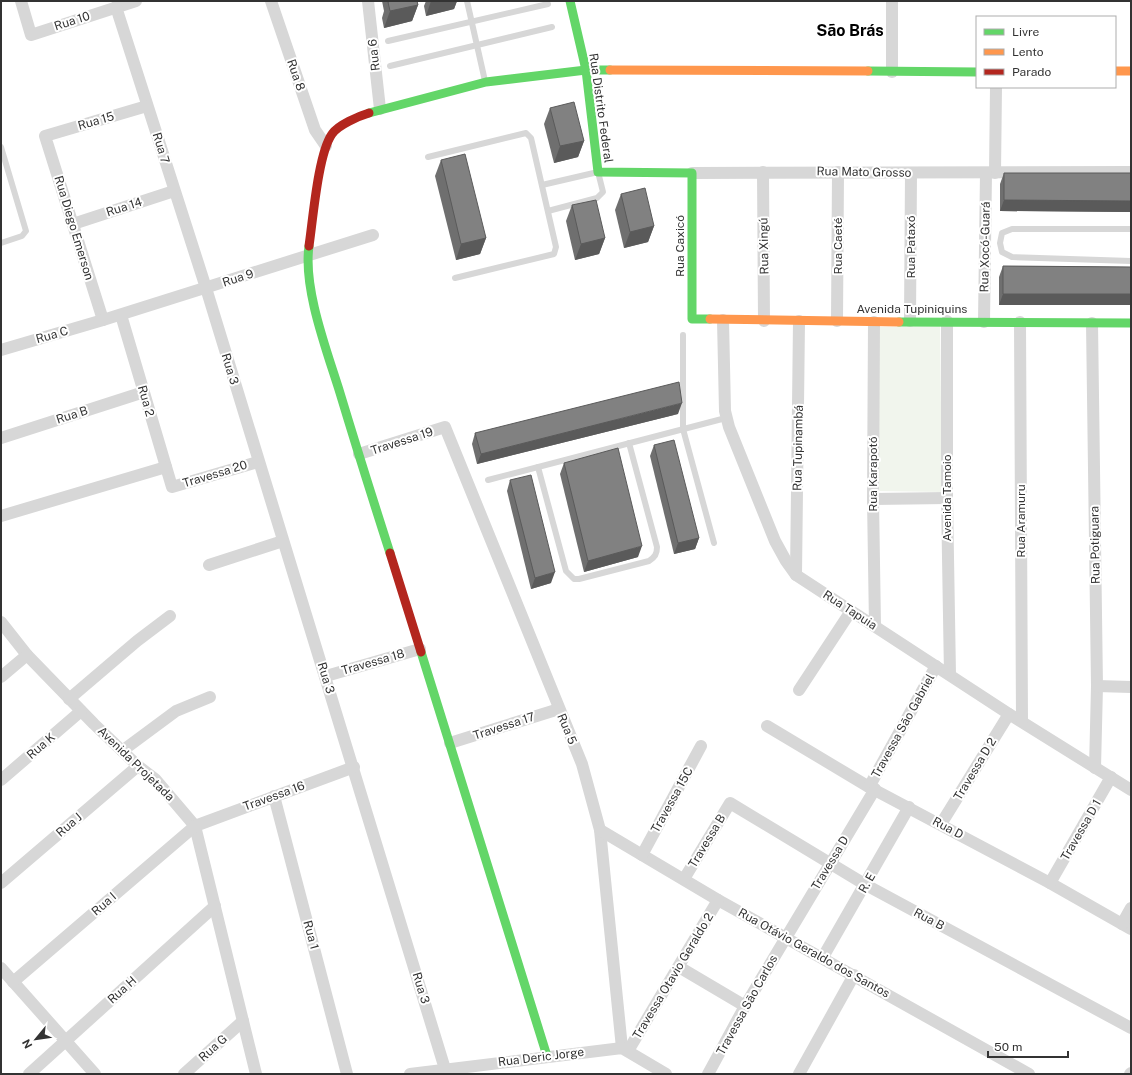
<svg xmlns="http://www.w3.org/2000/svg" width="1132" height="1075" viewBox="0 0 1132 1075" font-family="'Public Sans',sans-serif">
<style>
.green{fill:#f1f5ed}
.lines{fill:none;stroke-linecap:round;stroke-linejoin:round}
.lane{stroke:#d7d7d7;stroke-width:6}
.street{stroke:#d7d7d7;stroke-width:12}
.fast{stroke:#63d668;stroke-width:9}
.slow{stroke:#ff974d;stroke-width:9}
.jam{stroke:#b3261e;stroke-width:9}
.wall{fill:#6f6f6f}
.shaded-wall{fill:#5a5a5a}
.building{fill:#818181;stroke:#5a5a5a}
.labels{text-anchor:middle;stroke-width:4;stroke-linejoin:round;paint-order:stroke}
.street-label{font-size:12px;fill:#333;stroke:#fff}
.district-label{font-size:16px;font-weight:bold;fill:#000;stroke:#fff}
</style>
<rect width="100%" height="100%" fill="#fff"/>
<polygon class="green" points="940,326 942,492 877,491 879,327"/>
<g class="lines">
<g class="lane">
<polyline points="467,1 485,81"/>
<polyline points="388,41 548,4"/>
<polyline points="390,66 552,27"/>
<polyline points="1,147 26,231 22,236 1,243"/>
<polyline points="428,157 526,133 531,138 556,247 554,254 455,278"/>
<polyline points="542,185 598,172 603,192 597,198 548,211"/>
<polyline points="1131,229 1012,229 1002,233 1000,243 1002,252 1012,257 1131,261"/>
<polyline points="683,335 683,429 714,543"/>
<path d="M538,467L566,571L574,579H579L649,561C655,557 657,554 657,547L629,443"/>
<polyline points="488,480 722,419"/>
</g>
<g class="street">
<polyline points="21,1 31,35 136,1"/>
<polyline points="271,1 315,130 326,146"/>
<polyline points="368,1 380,109"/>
<polyline points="116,7 206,288 445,1069"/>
<polyline points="892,72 892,1"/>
<polyline points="763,172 764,321"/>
<polyline points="692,173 1131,172"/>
<polyline points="995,173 996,87"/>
<polyline points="73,224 174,191"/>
<polyline points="121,315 172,487 258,462"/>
<polyline points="103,320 45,136 147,106"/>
<polyline points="723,320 725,411 729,427 775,541 786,561 796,575 1009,714 1131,790"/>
<polyline points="837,321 838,172"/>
<polyline points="910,321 911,173"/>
<polyline points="947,321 947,498 950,675"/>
<polyline points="874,322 873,499 875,626"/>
<polyline points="984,322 986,173"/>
<polyline points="1020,322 1022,721"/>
<polyline points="1092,323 1097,686 1095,768"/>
<polyline points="1,350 103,320 373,235"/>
<polyline points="1,438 144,392"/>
<polyline points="359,454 445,427 582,764 600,830 622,1048"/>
<polyline points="873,499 947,498"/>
<polyline points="1,516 166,467"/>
<polyline points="209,565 283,541"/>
<polyline points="796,575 799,321"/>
<polyline points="1,622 27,655 94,724 138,766 155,779 195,826 256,1074"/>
<polyline points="326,676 420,649"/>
<polyline points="1,677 27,655"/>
<polyline points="1097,686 1131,687"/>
<polyline points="799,690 851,611"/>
<polyline points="69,699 137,641 170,616"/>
<polyline points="767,726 869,787 1050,883 1131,929"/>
<polyline points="450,743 559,709"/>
<polyline points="122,751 176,711 210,697"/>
<polyline points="1,780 81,711"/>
<polyline points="869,787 936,666"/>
<polyline points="274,796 347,1074"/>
<polyline points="941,824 1009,714"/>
<polyline points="600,830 718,900 1029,1074"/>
<polyline points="642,855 701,746"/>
<polyline points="684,879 730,803 866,885 1131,1028"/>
<polyline points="1,883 138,766"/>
<polyline points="1050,883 1111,777"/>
<polyline points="1122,924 1131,908"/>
<polyline points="823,957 909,807"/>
<polyline points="679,967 745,1006"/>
<polyline points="1,968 95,1074"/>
<polyline points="13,982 195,826 354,767"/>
<polyline points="628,1051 718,900"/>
<polyline points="29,1074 215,906"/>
<polyline points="184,1074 243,1021"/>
<polyline points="410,1074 622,1048 666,1074"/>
<polyline points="708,1074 745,1006 875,789"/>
<polyline points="799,1074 854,975"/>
<polyline points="1130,1074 1131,1073"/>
</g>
<g class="fast">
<polyline points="570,1 586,70 598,172 692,173 692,319 710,319"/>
<polyline points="868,71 977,72"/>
<polyline points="369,113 486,82 586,70 610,70"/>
<path d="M309,246C303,289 327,351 340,393C356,446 373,500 390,553"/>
<polyline points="899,322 1131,323"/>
<polyline points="421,652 547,1056"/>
</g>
<g class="slow">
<polyline points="610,70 868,71"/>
<polyline points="1115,71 1131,71"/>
<polyline points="710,319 899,322"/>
</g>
<g class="jam">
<path d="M309,246C313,219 318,154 332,134C338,125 359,116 369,113"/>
<polyline points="390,553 421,652"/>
</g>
</g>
<g class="wall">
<polygon points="382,1 417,1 418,5 412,21 384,28 382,18 384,11"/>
<polygon points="426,1 457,1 454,9 426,16 424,6"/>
<polygon points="550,108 584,141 578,157 554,163 544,124"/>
<polygon points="441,160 486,238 480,254 456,260 435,176"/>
<polygon points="1004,173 1131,173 1131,212 1000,211 1000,184"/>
<polygon points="621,194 654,226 648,242 624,248 615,210"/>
<polygon points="572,205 605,238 599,254 575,260 566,221"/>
<polygon points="1003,266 1131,267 1131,305 999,305 999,277"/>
<polygon points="678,414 477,464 472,444 475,433"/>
<polygon points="654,445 699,538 695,549 674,554 650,456"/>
<polygon points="564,463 638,557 584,572 560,474"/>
<polygon points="510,480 551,583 531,589 507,491"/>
</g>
<g class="shaded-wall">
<polygon points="431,1 457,1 454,9 426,16"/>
<polygon points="418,5 412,21 384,28 390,11"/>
<polygon points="584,141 578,157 554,163 560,146"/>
<polygon points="1004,200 1131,201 1131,212 1000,211"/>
<polygon points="654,226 648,242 624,248 630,232"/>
<polygon points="486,238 480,254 456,260 461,244"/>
<polygon points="605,238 599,254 575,260 581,244"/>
<polygon points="1003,294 1131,294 1131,305 999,305"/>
<polygon points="682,403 678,414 477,464 481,454"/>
<polygon points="699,538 695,549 674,554 678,543"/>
<polygon points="642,546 638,557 584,572 588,561"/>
<polygon points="555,572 551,583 531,589 535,578"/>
</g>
<g class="building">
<polygon points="391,1 417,1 418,5 390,11 388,2"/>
<polygon points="574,102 584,141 560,146 550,108"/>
<polygon points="465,154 486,238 461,244 441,160"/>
<polygon points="1004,173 1131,173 1131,201 1004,200"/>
<polygon points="645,188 654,226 630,232 621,194"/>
<polygon points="596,200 605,238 581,244 572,205"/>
<polygon points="1003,266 1131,267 1131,294 1003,294"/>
<polygon points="679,382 682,403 481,454 475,433"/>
<polygon points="674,440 699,538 678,543 654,445"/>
<polygon points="618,448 642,546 588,561 564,463"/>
<polygon points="531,475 555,572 535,578 510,480"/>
</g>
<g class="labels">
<g class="street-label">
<text transform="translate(72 21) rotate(-18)" y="4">Rua 10</text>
<text transform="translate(374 55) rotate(-96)" y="4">Rua 6</text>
<text transform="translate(296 75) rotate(71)" y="4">Rua 8</text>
<text transform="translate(601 108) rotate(82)" y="4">Rua Distrito Federal</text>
<text transform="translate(96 121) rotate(-16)" y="4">Rua 15</text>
<text transform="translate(161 148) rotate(73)" y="4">Rua 7</text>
<text transform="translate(864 172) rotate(1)" y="4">Rua Mato Grosso</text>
<text transform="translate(124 207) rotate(-18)" y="4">Rua 14</text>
<text transform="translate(74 228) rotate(73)" y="4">Rua Diego Emerson</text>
<text transform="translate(680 246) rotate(-90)" y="4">Rua Caxicó</text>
<text transform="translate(764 246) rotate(-91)" y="4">Rua Xingú</text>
<text transform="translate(838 246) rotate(-90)" y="4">Rua Caeté</text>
<text transform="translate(911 247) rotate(-90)" y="4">Rua Pataxó</text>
<text transform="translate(985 247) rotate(-89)" y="4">Rua Xocó-Guará</text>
<text transform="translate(238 278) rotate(-18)" y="4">Rua 9</text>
<text x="912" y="313">Avenida Tupiniquins</text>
<text transform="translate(52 335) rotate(-16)" y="4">Rua C</text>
<text transform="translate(230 369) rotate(73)" y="4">Rua 3</text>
<text transform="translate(146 401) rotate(74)" y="4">Rua 2</text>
<text transform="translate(72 415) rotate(-18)" y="4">Rua B</text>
<text transform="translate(402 441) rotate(-18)" y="4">Travessa 19</text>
<text transform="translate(798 448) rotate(-89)" y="4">Rua Tupinambá</text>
<text transform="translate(215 474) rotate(-17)" y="4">Travessa 20</text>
<text transform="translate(873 474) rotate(-90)" y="4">Rua Karapotó</text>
<text transform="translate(947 498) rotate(-90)" y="4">Avenida Tamoio</text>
<text transform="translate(1021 521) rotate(-90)" y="4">Rua Aramuru</text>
<text transform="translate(1095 545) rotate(-91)" y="4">Rua Potiguara</text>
<text transform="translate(850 610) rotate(33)" y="4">Rua Tapuia</text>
<text transform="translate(373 662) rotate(-16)" y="4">Travessa 18</text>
<text transform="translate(326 678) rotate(73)" y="4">Rua 3</text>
<text transform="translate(504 726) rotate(-18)" y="4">Travessa 17</text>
<text transform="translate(903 726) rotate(-61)" y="4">Travessa São Gabriel</text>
<text transform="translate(567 729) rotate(67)" y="4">Rua 5</text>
<text transform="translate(41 746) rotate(-41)" y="4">Rua K</text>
<text transform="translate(136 764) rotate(44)" y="4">Avenida Projetada</text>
<text transform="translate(975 769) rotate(-59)" y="4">Travessa D 2</text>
<text transform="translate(274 796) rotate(-20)" y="4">Travessa 16</text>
<text transform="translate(672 800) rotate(-61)" y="4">Travessa 15C</text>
<text transform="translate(69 825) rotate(-41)" y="4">Rua J</text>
<text transform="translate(948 828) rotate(28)" y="4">Rua D</text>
<text transform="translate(1081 830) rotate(-60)" y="4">Travessa D 1</text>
<text transform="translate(707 841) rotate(-59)" y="4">Travessa B</text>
<text transform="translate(830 863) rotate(-59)" y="4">Travessa D</text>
<text transform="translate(867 883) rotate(-60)" y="4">R. E</text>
<text transform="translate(104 904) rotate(-41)" y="4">Rua I</text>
<text transform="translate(929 919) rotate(28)" y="4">Rua B</text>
<text transform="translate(311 935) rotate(75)" y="4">Rua 1</text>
<text transform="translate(814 953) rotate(29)" y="4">Rua Otávio Geraldo dos Santos</text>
<text transform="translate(673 976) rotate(-59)" y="4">Travessa Otavio Geraldo 2</text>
<text transform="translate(421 988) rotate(73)" y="4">Rua 3</text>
<text transform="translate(122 990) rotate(-42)" y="4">Rua H</text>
<text transform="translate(747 1005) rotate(-61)" y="4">Travessa São Carlos</text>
<text transform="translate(213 1048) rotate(-42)" y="4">Rua G</text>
<text transform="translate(541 1057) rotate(-7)" y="4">Rua Deric Jorge</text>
</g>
<g class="district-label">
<text x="850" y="36">São Brás</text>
</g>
</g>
<rect width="1132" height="1075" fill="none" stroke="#333333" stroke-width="4"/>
<rect x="976" y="16" width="140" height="72" fill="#ffffff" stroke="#adadad"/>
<rect x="984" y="29" width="20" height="6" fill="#63d668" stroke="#adadad"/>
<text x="1012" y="36" font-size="12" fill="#333333">Livre</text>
<rect x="984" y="49" width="20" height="6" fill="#ff974d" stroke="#adadad"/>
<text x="1012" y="56" font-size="12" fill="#333333">Lento</text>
<rect x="984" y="69" width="20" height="6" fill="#b3261e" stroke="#adadad"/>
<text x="1012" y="76" font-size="12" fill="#333333">Parado</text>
<g transform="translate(36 1039) rotate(241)" stroke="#ffffff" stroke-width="3" paint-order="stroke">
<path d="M0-3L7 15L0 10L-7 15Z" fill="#333333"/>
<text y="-6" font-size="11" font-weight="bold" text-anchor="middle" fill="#333333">N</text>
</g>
<path d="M988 1051v6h80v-6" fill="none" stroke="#333333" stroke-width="2"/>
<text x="994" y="1051" font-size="12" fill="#333333" stroke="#ffffff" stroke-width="3" paint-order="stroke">50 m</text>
</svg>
